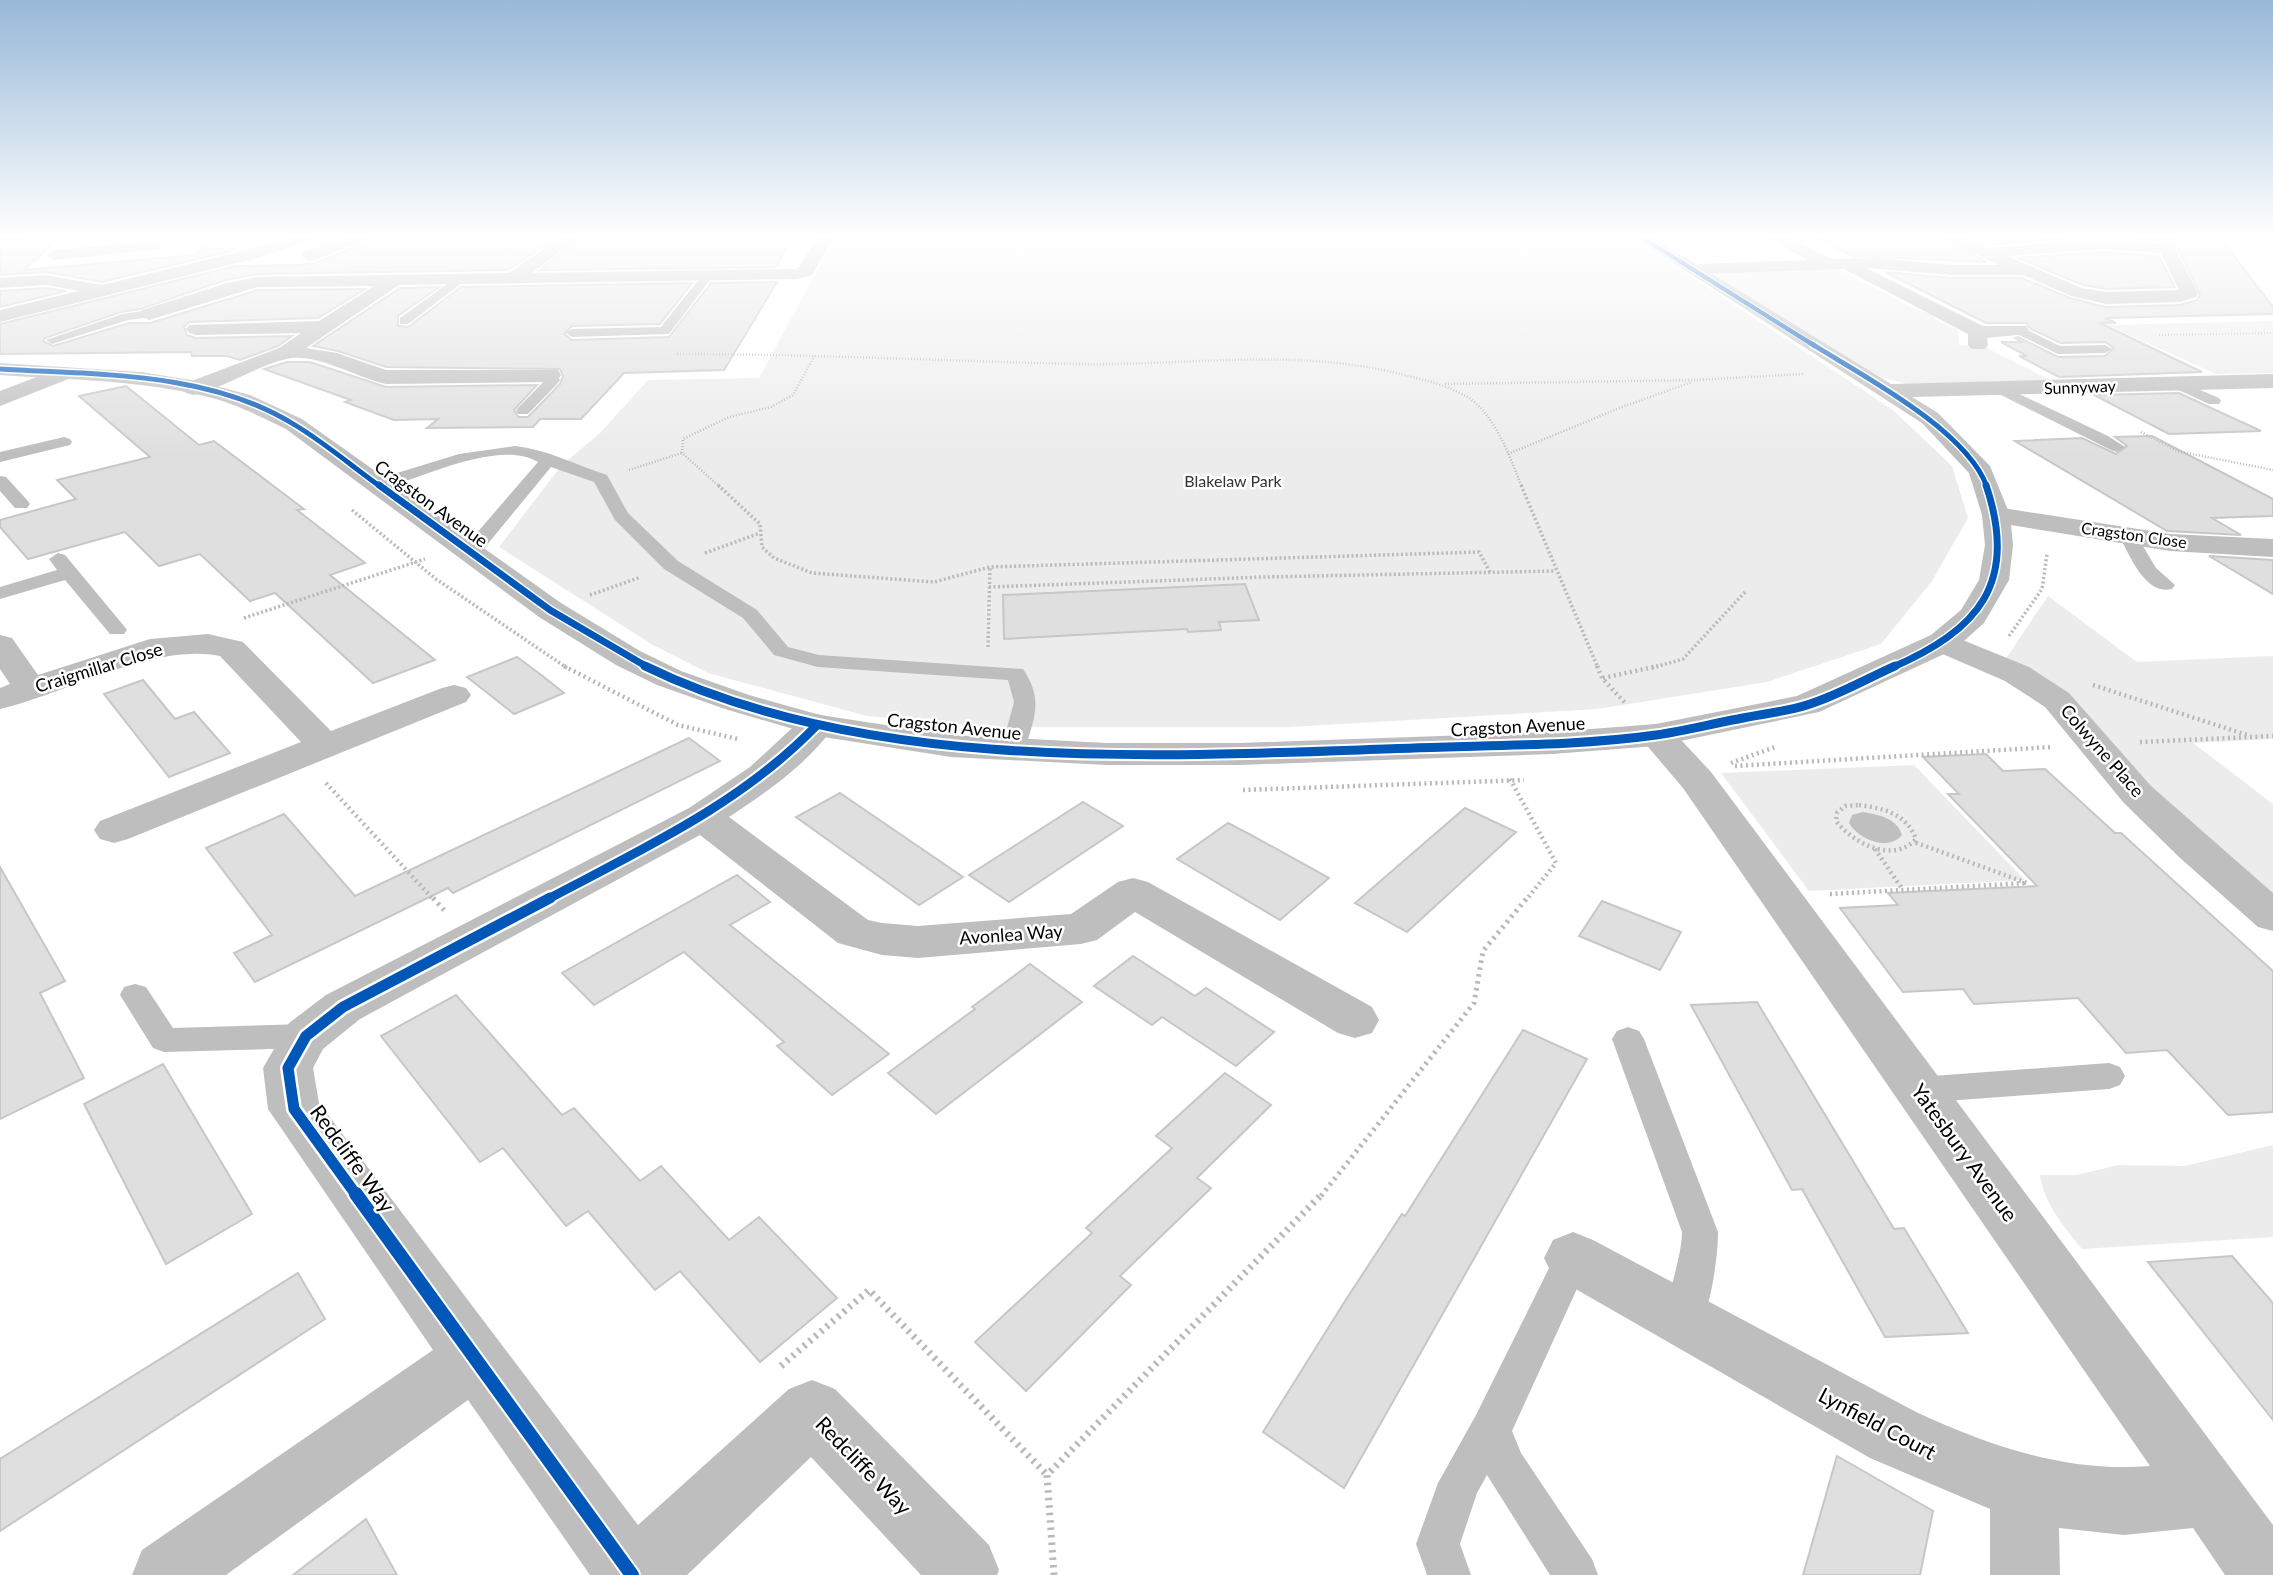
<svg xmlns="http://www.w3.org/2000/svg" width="2273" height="1575" viewBox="0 0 2273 1575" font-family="Lato,sans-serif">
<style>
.green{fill:#ececec}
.water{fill:#bfbfbf}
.building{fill:#dfdfdf;stroke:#c7c7c7;stroke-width:2}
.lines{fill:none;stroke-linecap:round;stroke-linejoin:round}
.path-far5{stroke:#b9b9b9;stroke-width:2;stroke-dasharray:1 2;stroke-linecap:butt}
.path-far4{stroke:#b9b9b9;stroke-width:2.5;stroke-dasharray:1 2;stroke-linecap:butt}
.path-far3{stroke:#b9b9b9;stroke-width:3.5;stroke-dasharray:2 2.5;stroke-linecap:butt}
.path-far2{stroke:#b9b9b9;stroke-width:4.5;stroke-dasharray:2 3.5;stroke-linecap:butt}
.path-far1{stroke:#b9b9b9;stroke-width:5;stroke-dasharray:2.5 4.5;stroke-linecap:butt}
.path{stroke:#b9b9b9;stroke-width:7;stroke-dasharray:2.5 5;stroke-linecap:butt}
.service{fill:#bebebe;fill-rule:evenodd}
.minor{fill:#bebebe;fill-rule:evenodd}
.tertiary{fill:#bebebe;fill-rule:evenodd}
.cycleway-far5-casing{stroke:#fff;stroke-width:6}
.cycleway-far4-casing{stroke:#fff;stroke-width:8}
.cycleway-far3-casing{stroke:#fff;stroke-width:10}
.cycleway-far2-casing{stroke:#fff;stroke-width:13}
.cycleway-far1-casing{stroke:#fff;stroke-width:16}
.cycleway-casing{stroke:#fff;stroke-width:18}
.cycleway-far5{stroke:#0057b8;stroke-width:4.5}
.cycleway-far4{stroke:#0057b8;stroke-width:5}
.cycleway-far3{stroke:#0057b8;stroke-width:7}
.cycleway-far2{stroke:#0057b8;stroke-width:9}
.cycleway-far1{stroke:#0057b8;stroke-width:11}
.cycleway{stroke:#0057b8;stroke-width:14}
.labels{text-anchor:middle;stroke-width:5;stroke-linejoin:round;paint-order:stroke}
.far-street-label{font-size:16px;fill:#000;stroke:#fff}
.far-park-label{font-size:16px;fill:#333;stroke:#fff}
.street-label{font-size:18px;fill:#000;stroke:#fff}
.near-street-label{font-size:21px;fill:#000;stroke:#fff}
</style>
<rect width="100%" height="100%" fill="#fff"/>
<g class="green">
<polygon points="836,235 1629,235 1893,410 1952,466 1968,518 1932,581 1881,644 1767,682 1597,709 1289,727 991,727 867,716 708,673 653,645 499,547 561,466 600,433 648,380 759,378"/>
<polygon points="1838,269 1913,308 1935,315 1934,318 1958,330 1959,345 1987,348 2050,380 1906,384 1876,375 1709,272"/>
<polygon points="2273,321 2273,373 2216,374 2107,325"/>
<polygon points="2048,596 2137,662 2273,656 2273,739 2193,743 2273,804 2273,907 2005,660"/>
<polygon points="1914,765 2025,880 1809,891 1721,773"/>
<path d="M2273,1145V1237L2082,1249C2065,1228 2043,1202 2040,1175H2077L2118,1165L2185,1166Z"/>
</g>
<path class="water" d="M1863,812C1879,815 1897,818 1902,835C1888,852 1858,839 1849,823L1852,815Z"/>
<g class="building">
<polygon points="211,235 244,235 235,250 102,282 46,272 0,275 0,240 62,236 24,270 196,255"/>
<polygon points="376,235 560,235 508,270 257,274 226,280 140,309 121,312 45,338 43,341 53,346 129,323 150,323 258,290 365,289 318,318 189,322 184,327 187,335 196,338 292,336 278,346 240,360 227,356 192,356 191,352 0,354 0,324 235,266 300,265 315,263 372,240"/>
<polygon points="584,235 689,235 686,237 795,236 775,267 540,270"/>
<polygon points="1811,235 1934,235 1987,262 1853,256"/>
<polygon points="1963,235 2160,235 2158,241 2103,236 1988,245"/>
<polygon points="2181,235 2218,235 2273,307 2273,314 2105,318 2116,323 2100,323 2202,372 2059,377 2019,356 2027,356 2001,342 2022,342 2015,338 2018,337 2058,357 2105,356 2114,348 2105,342 2061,343 2031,329 2026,323 1986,323 1885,272 1952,278 2022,278 2070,298 2105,307 2180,305 2197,300 2200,294 2178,249"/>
<polygon points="2103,252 2159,256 2175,287 2106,289 2083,285 2018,258"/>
<polygon points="777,282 724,370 624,373 581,419 540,419 533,427 427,428 438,419 394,420 345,402 351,400 264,369 287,362 310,362 386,387 537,385 514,410 518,417 528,417 560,384 563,376 560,369 386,367 338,351 313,346 400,288 439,287 398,316 398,326 408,327 461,287 692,283 660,324 572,326 564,334 572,340 669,337 711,283"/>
<polygon points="46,288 66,291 0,307 0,291"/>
<polygon points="126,386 199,445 214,441 304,509 297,510 365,563 330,575 435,660 373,683 275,593 250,601 200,554 159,566 125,532 28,559 0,527 0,520 76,499 57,480 150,457 79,396"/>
<polygon points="2179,393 2209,407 2261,431 2169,434 2094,395"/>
<polygon points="2152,436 2273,499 2273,516 2212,518 2241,535 2167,531 2015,441 2082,438 2116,454 2127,446 2115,437"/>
<polygon points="2209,556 2273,560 2273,594"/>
<polygon points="1245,584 1259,620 1219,622 1221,630 1188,632 1187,629 1004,639 1003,595"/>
<polygon points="517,657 540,674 564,693 514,714 467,677"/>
<polygon points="143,680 175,719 194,712 230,753 169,777 104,694"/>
<polygon points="689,738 720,761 453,893 448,888 255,982 234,953 272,935 206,848 284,814 355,896"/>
<polygon points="1986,754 2003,771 2045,769 2115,833 2121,833 2273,971 2273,1112 2228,1115 2167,1050 2126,1053 2078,998 1974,1004 1963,989 1903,992 1840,908 1898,905 1888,893 2037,886 1948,794 1959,794 1923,757"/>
<polygon points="840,793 963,877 919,905 796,817"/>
<polygon points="1083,802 1123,826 1009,902 969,875"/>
<polygon points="1465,808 1516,832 1407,932 1355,903"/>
<polygon points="1228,823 1251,835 1329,878 1280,920 1177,859"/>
<polygon points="0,867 65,981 40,993 84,1078 0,1119"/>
<polygon points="737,875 770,902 730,925 889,1054 832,1095 777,1046 784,1042 684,952 594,1005 562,973"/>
<polygon points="1602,901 1681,932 1660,970 1579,936"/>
<polygon points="1133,956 1195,996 1206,988 1274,1032 1236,1066 1162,1017 1152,1025 1094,986"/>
<polygon points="1030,964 1082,1002 936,1114 888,1073 975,1009 972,1007"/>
<polygon points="456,995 562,1115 574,1108 640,1181 661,1166 729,1240 759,1217 837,1298 760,1362 680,1271 655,1290 588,1211 566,1226 503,1148 480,1162 381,1036"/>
<polygon points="1757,1002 1894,1229 1904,1228 1968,1333 1885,1337 1802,1189 1792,1190 1691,1005"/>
<polygon points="1523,1030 1587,1059 1344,1488 1263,1432 1345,1301 1402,1214 1405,1216"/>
<polygon points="163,1064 252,1214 166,1264 84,1104"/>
<polygon points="1225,1073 1271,1105 1197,1178 1211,1188 1120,1276 1131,1285 1026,1391 975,1342 1092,1233 1086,1228 1172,1148 1156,1136"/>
<polygon points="2232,1256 2273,1303 2273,1420 2148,1262"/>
<polygon points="298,1273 325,1319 0,1531 0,1459"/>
<polygon points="1837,1456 1933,1511 1920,1575 1803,1575"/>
<polygon points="366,1519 397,1575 293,1575"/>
</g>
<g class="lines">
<g class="path-far5">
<polyline points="0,239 34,236"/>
<polyline points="183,243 189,235"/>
<polyline points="2159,335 2273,333"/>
</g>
<g class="path-far4">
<path d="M677,354C811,354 945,361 1078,364C1187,366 1298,347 1404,375C1425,380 1445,385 1464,395C1495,412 1509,456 1522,487"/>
<polyline points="1445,384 1696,380 1803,374"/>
<polyline points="2141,432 2177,451 2273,470"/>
<polyline points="1508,454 1622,407 1692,382"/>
<polyline points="629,470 682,453"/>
<polyline points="720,487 682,453 683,439 729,417 771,407 793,395 815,355"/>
</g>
<g class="path-far3">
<polyline points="718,485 760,524 762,547 774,558 812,573 934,582 990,567 1479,552 1490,572"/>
<polyline points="1521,485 1598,668"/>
<polyline points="352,510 436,579 567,668"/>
<polyline points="705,553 760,533"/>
<polyline points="989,587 1264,577 1555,571"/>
<polyline points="590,595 641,577"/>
<polyline points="244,618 425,559"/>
<polyline points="2009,636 2042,589 2047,554"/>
<polyline points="988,647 990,567"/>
<polyline points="1652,668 1683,659 1745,592"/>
</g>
<g class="path-far2">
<polyline points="564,666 678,725 738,739"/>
<polyline points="1597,666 1602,678 1626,704"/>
<polyline points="1603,678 1658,666"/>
<polyline points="2093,685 2247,735"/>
<polyline points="2140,742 2273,736"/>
<polyline points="1731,763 1775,747"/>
<polyline points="1735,766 2051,747"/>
<polyline points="1510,779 1556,863 1526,900"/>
<polyline points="326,783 434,900"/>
<polyline points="1243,790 1524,780"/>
<path d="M1859,805C1883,808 1907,814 1916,839C1893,864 1854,844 1836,821L1837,813L1845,806Z"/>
<polyline points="1875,849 1903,890"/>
<polyline points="1830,894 2027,883 1914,842"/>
</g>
<g class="path-far1">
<polyline points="433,898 444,910"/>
<polyline points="1321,1196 1474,1003 1483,951 1527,898"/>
</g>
<g class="path">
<polyline points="781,1366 869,1290 1047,1475"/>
<polyline points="1054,1575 1047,1475 1322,1194"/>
</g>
<g class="service">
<polygon points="707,273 713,276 669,334 572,337 566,333 572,329 661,327 703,274"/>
<polygon points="457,277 467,279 408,324 400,324 400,318"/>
<polygon points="149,310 153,311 153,317 128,320 52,344 46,340 122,314"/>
<polygon points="2019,326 2060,346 2105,345 2112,349 2105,353 2058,354 2015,333 2013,330"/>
<polygon points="550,371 555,372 560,380 558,383 528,414 518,414 516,411 518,408 546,379 543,375 545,372"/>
<polygon points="2177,380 2219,398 2221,401 2219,404 2209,404 2172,387 2170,384"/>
<polygon points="2000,385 2108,436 2125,447 2117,452 2111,450 1995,392 1995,386"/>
<polygon points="64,437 70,439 72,442 70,445 0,462 0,452"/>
<path d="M515,446C546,449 576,465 607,475L628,513L678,561L757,610L788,647L819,655L1023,669C1044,700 1034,717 1025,750L1021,755H1005L1001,750L1014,702L1008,680L818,667L774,655L743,618L664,569L615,520L594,482L551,467L477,557L470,559L461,553L463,549L538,462C499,438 418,480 377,490L369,485L371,481L459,454Z"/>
<polygon points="0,476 6,477 27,500 30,504 27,508 15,508 0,491"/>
<path d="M2128,530L2134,531L2156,568L2175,585L2172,589C2145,596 2129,554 2119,535Z"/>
<polygon points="58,553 65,555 124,626 127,630 124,634 110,634 65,580 0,599 0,587 57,570 49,559"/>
<polygon points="135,984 146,987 173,1028 306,1024 317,1028 321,1036 317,1044 306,1048 164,1052 153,1048 120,995 124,987"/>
<path d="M1628,1027L1639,1031L1644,1039L1718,1232C1718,1261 1710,1306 1699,1333L1685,1338L1671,1333C1660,1306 1682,1263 1682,1232L1612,1039L1617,1031Z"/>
<polygon points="2109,1063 2120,1067 2125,1076 2120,1085 2109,1089 1919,1103 1908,1099 1903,1090 1908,1081 1919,1077"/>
<polygon points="1573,1241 1586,1246 1591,1258 1512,1431 1521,1453 1592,1559 1598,1575 1550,1575 1487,1475 1477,1493 1460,1544 1471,1575 1427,1575 1416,1544 1438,1483 1476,1415 1560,1246"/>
</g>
<g class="minor">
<polygon points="351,235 373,235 371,238 315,260 309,261 301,256 303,252"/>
<path d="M564,235H582L532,273L795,269L799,267L819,235H835L812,275L797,279L399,285L306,348L337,353L386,370H558L561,375L558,380L550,382L386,384C356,378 316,352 286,359C254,367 226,387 194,395L186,393L183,388L186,383L279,348L301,333L196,335L189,333L186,329L189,325L319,321L374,286L258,287L149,320L139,314L142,310L227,283L258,277L509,273Z"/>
<path d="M1763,235H1783L1833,259L1875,258L1952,265H1999L1936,235H1957L1988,248L2103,239L2160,244L2163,235H2179L2175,249L2198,293L2196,297L2180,302L2106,304L2071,296L2023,275H1952L1866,268L1983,326H2026L2029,330L2026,334L1987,338L1988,345L1985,349H1971L1968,345V334L1844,269L1696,274L1687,269L1696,264L1808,260ZM2103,249L2161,253L2179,290L2106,292L2082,288L2007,256Z"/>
<polygon points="153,241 159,243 161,246 159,249 54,260 46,255 54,250"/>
<polygon points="46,275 102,285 111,290 102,295 46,285 0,288 0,278"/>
<polygon points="63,367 71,368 74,373 71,378 0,406 0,391"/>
<polygon points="1996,507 2170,534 2273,539 2273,557 2170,551 1986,521 1982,515 1986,509"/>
<polygon points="1943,632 2029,667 2069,693 2151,786 2273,893 2273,931 2258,927 2179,857 2123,802 2045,707 2005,681 1931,649 1927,642 1931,635"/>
<path d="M208,634L243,642L331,731L442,688L454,685L466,688L471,695L466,702L128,839L114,843L100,839L94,830L100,821L301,742L220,656C155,642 64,694 0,709V688L10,684L0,669V635L12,638L38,675L150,639Z"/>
<path d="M817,714L830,717L835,725C809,763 767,792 729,817L868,920L882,923L918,926L1071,914L1118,882L1133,878L1148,882L1372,1007L1379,1020L1372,1033L1355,1038L1338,1033L1135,912L1097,940L1081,944L918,958L882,955L838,943L700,835L360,1019L323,1049L313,1068L319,1103L638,1525L789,1389L812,1380L835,1389L989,1545L999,1570L997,1575H921L811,1457L687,1575H590L468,1400L226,1575H132L142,1550L433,1350L268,1109L263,1068L289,1023L326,995L689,808L750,767L804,717Z"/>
<path d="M1656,724L1669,727L1711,772L2273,1525V1575H2225L2193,1528L2124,1535L2059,1528L2060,1575H1990V1509L1870,1458L1553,1276L1544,1258L1553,1240L1573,1232L1593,1240L1916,1412C1989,1446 2068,1473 2150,1466L1683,788L1638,735L1643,727Z"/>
</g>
<g class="tertiary">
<polygon points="297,235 321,235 319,238 257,258 0,322 0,310 246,250"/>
<path d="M1630,235H1649L1891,384L2273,374V388L1912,397L1938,413L1990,466L2010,515L2013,545L2009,580L1984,623L1955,649L1819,712L1656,746L1552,754L1239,765H1107L951,757L817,736L725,709L657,685L616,665L539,617L286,429C263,418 240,406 216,399C146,380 72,380 0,375V363L141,372L197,381L250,395L302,419L561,603L640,651L681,671L749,695L820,715L951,735L1107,743H1239L1552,732L1656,724L1797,696L1931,635L1961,610L1979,580L1985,545L1982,515L1969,473L1922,423Z"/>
</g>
<g class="cycleway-far5-casing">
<polyline id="cycleway-far5" points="1638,235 1815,346"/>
</g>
<g class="cycleway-far4-casing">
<g id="cycleway-far4">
<path d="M1812,344C1863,376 1967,430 1987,487"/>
<path d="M0,369C97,375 209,371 295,425C325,443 353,467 381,487"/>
</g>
</g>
<g class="cycleway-far3-casing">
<g id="cycleway-far3">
<polyline points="379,485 550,610 649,668"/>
<path d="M1891,668C1979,630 2019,583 1986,485"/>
</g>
</g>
<g class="cycleway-far2-casing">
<g id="cycleway-far2">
<path d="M645,666C870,776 1170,756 1414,748C1494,745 1577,746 1656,735C1684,731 1711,724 1738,719C1761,714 1785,712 1807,705C1837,696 1866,679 1895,666"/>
<path d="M546,900C642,849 741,804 817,725"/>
</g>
</g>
<g class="cycleway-far1-casing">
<polyline id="cycleway-far1" points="357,1196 294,1109 288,1068 306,1036 343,1007 550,898"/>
</g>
<g class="cycleway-casing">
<polyline id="cycleway" points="356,1194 632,1575"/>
</g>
<use href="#cycleway-far5" class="cycleway-far5"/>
<use href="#cycleway-far4" class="cycleway-far4"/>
<use href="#cycleway-far3" class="cycleway-far3"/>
<use href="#cycleway-far2" class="cycleway-far2"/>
<use href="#cycleway-far1" class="cycleway-far1"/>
<use href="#cycleway" class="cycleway"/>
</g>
<linearGradient id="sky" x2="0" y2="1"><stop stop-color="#97b8d8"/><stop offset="0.52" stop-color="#fff"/><stop offset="1" stop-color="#fff" stop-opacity="0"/></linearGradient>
<rect width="2273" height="455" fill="url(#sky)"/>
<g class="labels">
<g class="far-street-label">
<text transform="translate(2080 387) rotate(-2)" y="6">Sunnyway</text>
<text transform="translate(2134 535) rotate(8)" y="6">Cragston Close</text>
</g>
<g class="far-park-label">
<text x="1233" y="487">Blakelaw Park</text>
</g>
<g class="street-label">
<text transform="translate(431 504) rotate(36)" y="6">Cragston Avenue</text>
<text transform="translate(99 668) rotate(-17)" y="6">Craigmillar Close</text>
<text transform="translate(954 727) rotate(6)" y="6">Cragston Avenue</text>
<text transform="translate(1518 727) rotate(-3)" y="6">Cragston Avenue</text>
<text transform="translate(2102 751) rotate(49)" y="6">Colwyne Place</text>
<text transform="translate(1011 935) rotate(-4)" y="6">Avonlea Way</text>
</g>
<g class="near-street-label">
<text transform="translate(1964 1153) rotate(54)" y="7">Yatesbury Avenue</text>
<text transform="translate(352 1159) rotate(54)" y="7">Redcliffe Way</text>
<text transform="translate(1877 1424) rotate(28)" y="7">Lynfield Court</text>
<text transform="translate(863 1466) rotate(46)" y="7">Redcliffe Way</text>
</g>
</g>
</svg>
